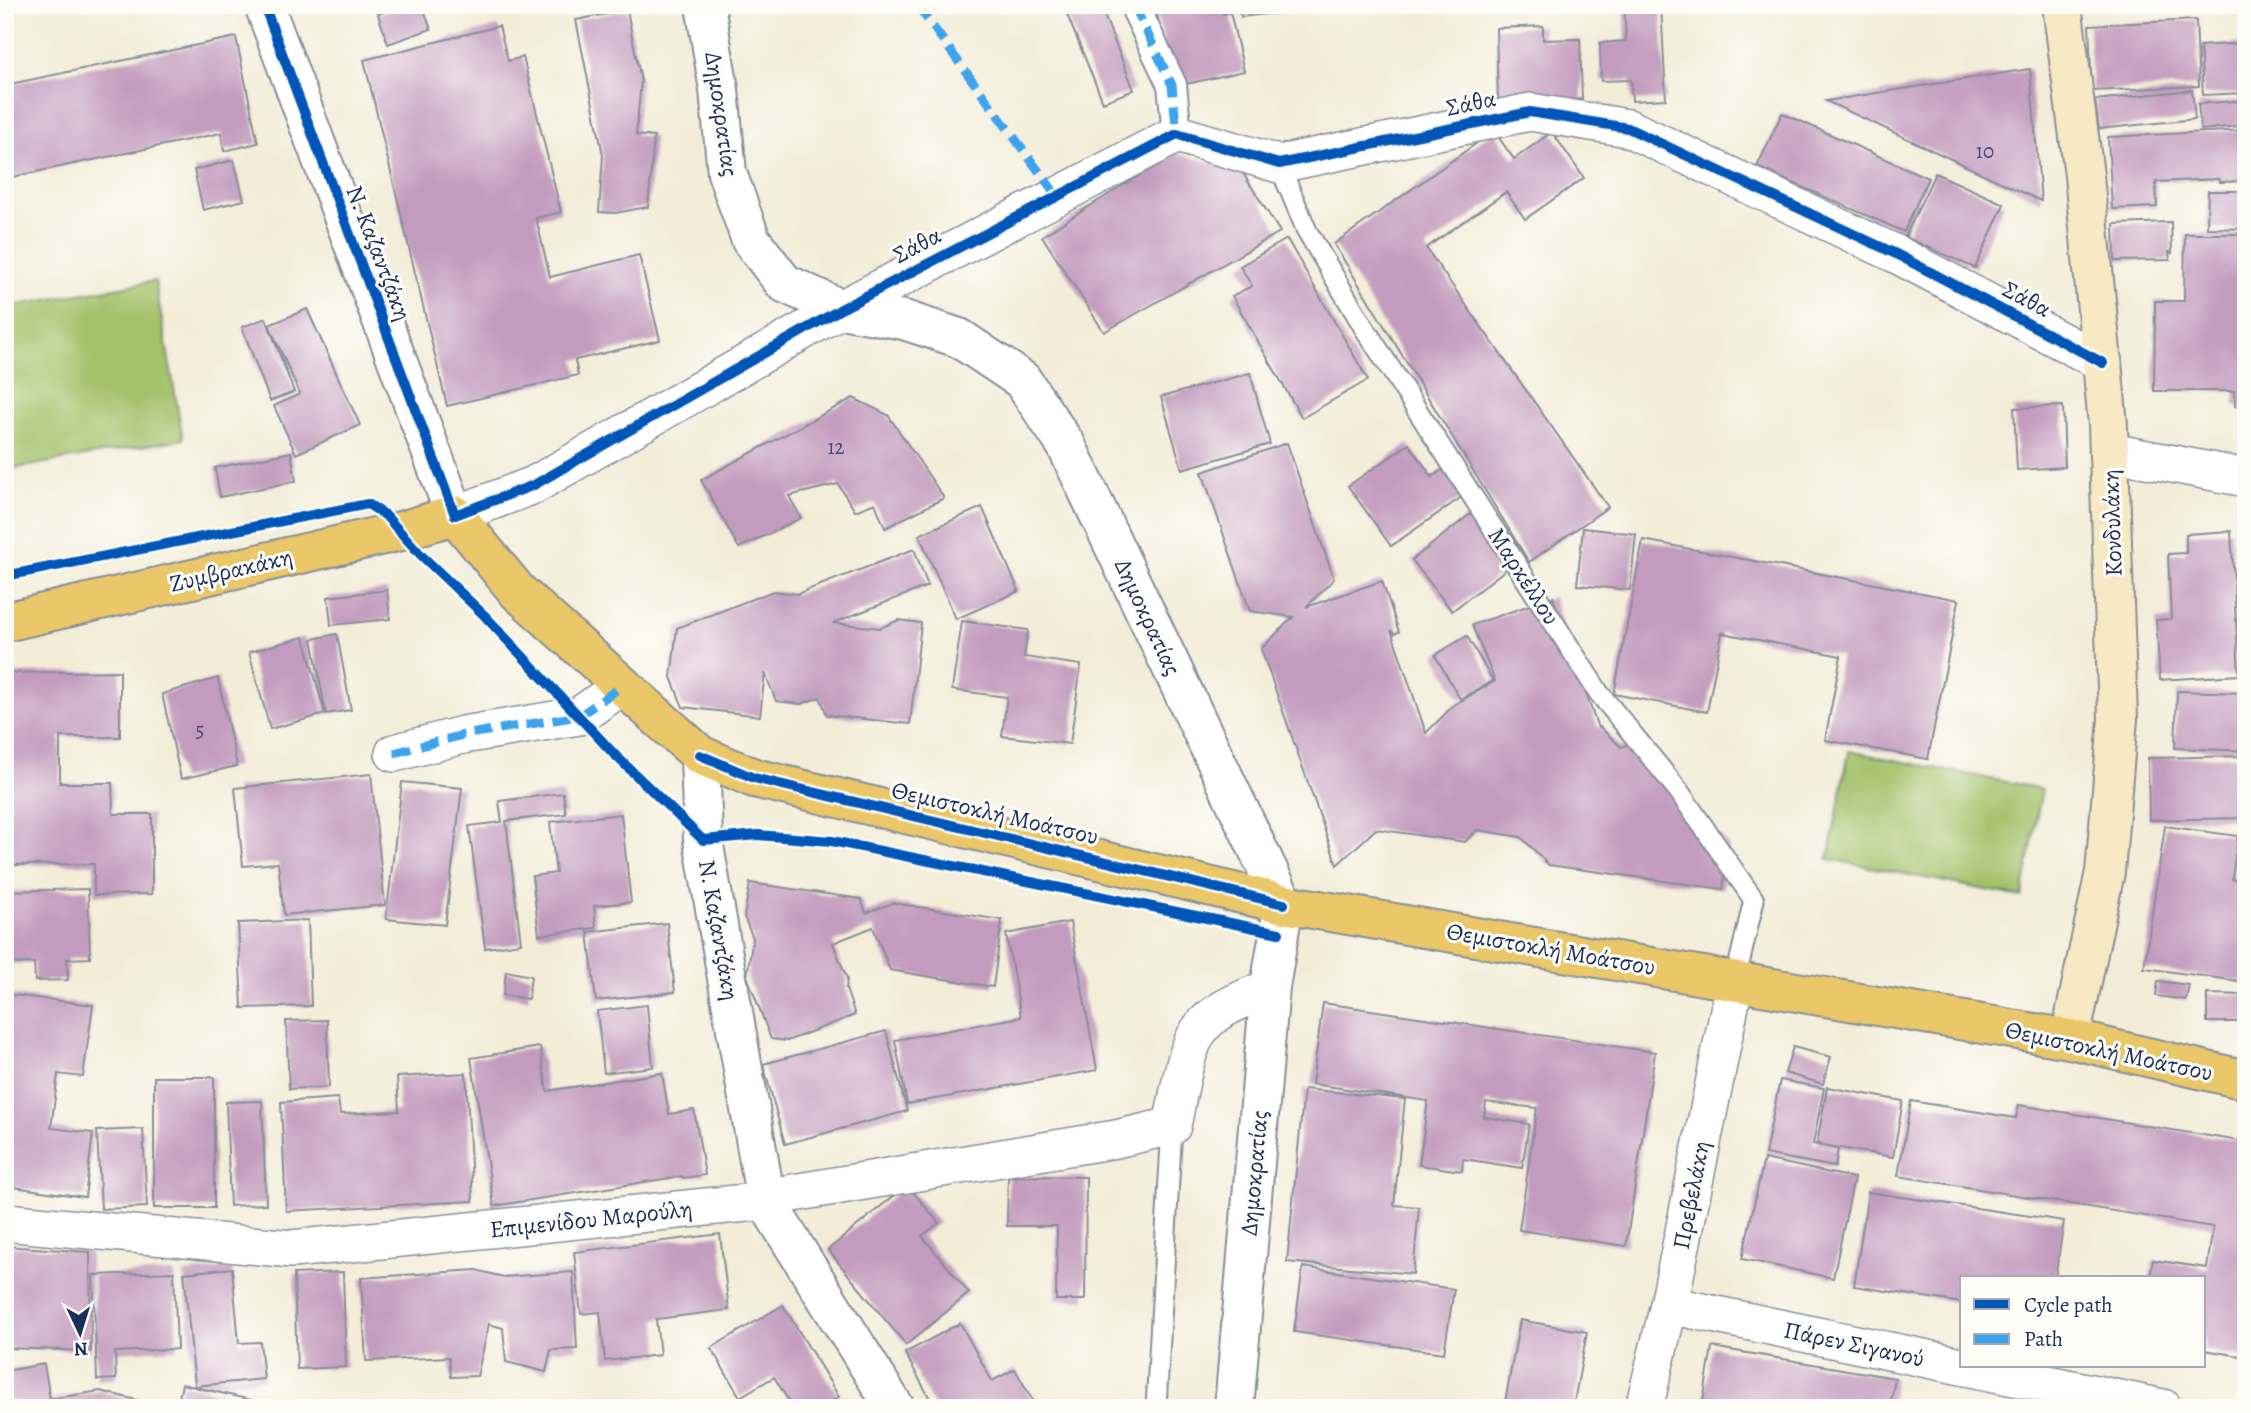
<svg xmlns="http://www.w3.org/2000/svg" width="2251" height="1413" viewBox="0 0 2251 1413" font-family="Alegreya,serif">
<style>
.green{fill:#a3c169;stroke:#5f7864;stroke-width:2}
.building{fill:#c39bbe}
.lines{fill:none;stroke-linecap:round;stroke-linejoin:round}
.service-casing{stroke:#878e9b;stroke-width:23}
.pedestrian-casing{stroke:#878e9b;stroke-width:32}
.minor-casing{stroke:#878e9b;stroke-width:40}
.tertiary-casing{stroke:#878e9b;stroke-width:42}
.secondary-casing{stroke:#878e9b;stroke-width:42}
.primary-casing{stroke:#878e9b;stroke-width:42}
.service{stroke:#fff;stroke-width:19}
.pedestrian{stroke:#fff;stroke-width:28}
.minor{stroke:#fff;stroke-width:37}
.tertiary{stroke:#fff;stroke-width:38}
.secondary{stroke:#f7e9c3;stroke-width:38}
.primary{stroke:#eac769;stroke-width:38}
.quiet{stroke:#3da3ed;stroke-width:9;stroke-dasharray:18 9;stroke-linecap:butt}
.cycleway-casing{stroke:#fdfcf7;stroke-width:15}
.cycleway{stroke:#0057b8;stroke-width:10}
.labels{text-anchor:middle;stroke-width:6;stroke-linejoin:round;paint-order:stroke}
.number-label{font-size:21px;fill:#454a76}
.street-label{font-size:24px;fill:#1b2f5e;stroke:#fdfcf7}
</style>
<rect width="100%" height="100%" fill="#fdfcf7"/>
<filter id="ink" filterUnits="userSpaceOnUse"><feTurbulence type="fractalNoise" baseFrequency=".0143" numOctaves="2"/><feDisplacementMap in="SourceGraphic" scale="14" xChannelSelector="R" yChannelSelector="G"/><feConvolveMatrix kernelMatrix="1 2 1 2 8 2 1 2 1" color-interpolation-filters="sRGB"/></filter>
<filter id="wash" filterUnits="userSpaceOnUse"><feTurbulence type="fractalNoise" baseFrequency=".00686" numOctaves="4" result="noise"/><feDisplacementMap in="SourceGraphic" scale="28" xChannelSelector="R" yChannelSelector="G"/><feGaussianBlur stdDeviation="1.57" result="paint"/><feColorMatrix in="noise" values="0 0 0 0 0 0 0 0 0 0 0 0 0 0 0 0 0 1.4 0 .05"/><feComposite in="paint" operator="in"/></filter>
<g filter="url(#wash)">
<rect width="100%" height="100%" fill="#f3edd8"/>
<g class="green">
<polygon points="155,281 183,439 5,470 5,307"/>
<polygon points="1849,751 2042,789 2022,897 1828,859"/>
</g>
<g id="blocks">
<g class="building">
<polygon points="403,5 422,5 431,29 388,44 378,14"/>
<polygon points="1063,5 1100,5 1134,90 1103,102"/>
<polygon points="1155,5 1221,5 1223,14 1230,12 1244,71 1173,87"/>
<polygon points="1239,5 1321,5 1321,7 1241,17"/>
<polygon points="1624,5 1661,5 1666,99 1632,101 1631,80 1601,81 1600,43 1626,41"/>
<polygon points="627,10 641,81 636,135 654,137 648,207 615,213 599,212 603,155 576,20"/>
<polygon points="2196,20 2199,86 2092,91 2089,25"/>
<polygon points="499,26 508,61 523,57 561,212 536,218 550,277 639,255 660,340 575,360 578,375 447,406 364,60"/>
<polygon points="1543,26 1543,40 1580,39 1582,99 1498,101 1496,28"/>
<polygon points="236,37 258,143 224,151 221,133 12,177 5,145 5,85"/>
<polygon points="2246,43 2246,93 2203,95 2200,46"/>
<polygon points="2030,69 2041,201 1826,101"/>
<polygon points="2192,90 2195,119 2099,129 2095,100"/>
<polygon points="2246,100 2246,125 2201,130 2198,104"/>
<polygon points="1782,113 1928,178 1904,232 1757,167"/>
<polygon points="2246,130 2246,181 2220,182 2219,179 2156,182 2157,207 2112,209 2108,137"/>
<polygon points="1494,131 1514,159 1552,132 1584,178 1525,219 1506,192 1426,248 1608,507 1529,562 1334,244"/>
<polygon points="1175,153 1241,170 1280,232 1104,332 1042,236"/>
<polygon points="234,160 244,200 203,210 194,170"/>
<polygon points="1935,173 2004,204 1975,268 1905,237"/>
<polygon points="2208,191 2246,191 2246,229 2207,228"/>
<polygon points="2171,222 2172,253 2169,252 2170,260 2115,261 2114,224"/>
<polygon points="2185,234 2246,234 2246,406 2235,406 2235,391 2154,391 2155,301 2184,301"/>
<polygon points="1287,239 1368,380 1302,418 1232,296 1252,286 1240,266"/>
<polygon points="307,309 360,425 296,454 274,406 300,394 269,325"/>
<polygon points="266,318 294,392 270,401 242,327"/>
<polygon points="1250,373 1270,444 1182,469 1161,397"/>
<polygon points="853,398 888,415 944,498 885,528 875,503 855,511 838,484 789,496 801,518 739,548 701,480"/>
<polygon points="2063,406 2065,467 2017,470 2014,408"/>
<polygon points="1287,443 1334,579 1306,607 1382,581 1399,632 1394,634 1391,630 1426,733 1454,705 1495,681 1472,625 1553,597 1598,728 1600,727 1621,747 1630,744 1729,845 1723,889 1549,865 1521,837 1477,830 1465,842 1376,829 1337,865 1261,649 1293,617 1250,611 1202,472"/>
<polygon points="1409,444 1432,477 1446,467 1466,494 1391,546 1348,486"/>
<polygon points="291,452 296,481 220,497 215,468"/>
<polygon points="982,507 1019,591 956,619 919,535"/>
<polygon points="1473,512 1514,563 1452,611 1412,560"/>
<polygon points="1583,528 1636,534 1630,590 1577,585"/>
<polygon points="2231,531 2239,675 2160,680 2156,620 2171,619 2168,554 2186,553 2186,534"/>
<polygon points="1643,540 1959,600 1928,759 1825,740 1841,656 1722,633 1707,712 1614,694"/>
<polygon points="2246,548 2246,596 2244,596 2240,549"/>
<polygon points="914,549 928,586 833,623 880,628 899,620 921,623 910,724 827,715 820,697 801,704 776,701 765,673 760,716 683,707 671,677 677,628 773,591 797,594"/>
<polygon points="387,590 390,619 331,625 328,597"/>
<polygon points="2241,603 2246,603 2246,648 2244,648"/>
<polygon points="962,621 1028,630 1024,657 1081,665 1070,744 1002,736 1007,697 952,690"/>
<polygon points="337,634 351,710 326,714 312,639"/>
<polygon points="1467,636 1493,681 1460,699 1435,655"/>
<polygon points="304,637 325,714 270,729 249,652"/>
<polygon points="120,671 120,737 60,737 60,783 112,783 113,814 152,814 152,894 94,895 94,864 5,865 5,673"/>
<polygon points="218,678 237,766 181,779 162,694"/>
<polygon points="2177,691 2246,693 2246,751 2175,748"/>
<polygon points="2246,756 2246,818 2149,820 2148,758"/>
<polygon points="371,774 385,905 284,915 278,863 243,866 235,788"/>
<polygon points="402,782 462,788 445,925 386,919"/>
<polygon points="563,793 566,814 506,821 521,943 485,948 469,826 502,822 499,801"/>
<polygon points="621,814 631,902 594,906 596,928 539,935 532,876 556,873 550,822"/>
<polygon points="2165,826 2238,836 2232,879 2246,881 2246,982 2144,968"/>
<polygon points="750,883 861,899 866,913 893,903 1002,920 993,987 890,970 873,927 833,943 847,979 846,989 855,1015 787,1041 771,1039 747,976 753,938 744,917"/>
<polygon points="88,889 90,958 67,959 68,980 35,981 34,963 5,964 5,891"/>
<polygon points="308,920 311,1006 242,1008 238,923"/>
<polygon points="1070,922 1097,1070 907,1104 895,1040 1021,1017 1006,934"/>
<polygon points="667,923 675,992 596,1001 588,932"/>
<polygon points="506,971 531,976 528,999 503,995"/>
<polygon points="2158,981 2189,985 2186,1000 2156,996"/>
<polygon points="5,994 93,1005 83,1077 58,1074 51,1128 93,1133 85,1197 5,1186"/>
<polygon points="2207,994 2246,995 2246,1022 2207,1022"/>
<polygon points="1323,1003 1655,1052 1626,1246 1519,1230 1537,1108 1486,1102 1484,1117 1529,1124 1522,1168 1463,1159 1462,1171 1419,1165 1428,1101 1312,1084"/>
<polygon points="647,1005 653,1067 604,1073 597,1011"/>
<polygon points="327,1020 329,1087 289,1089 286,1021"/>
<polygon points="886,1031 907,1111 785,1144 763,1064"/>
<polygon points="540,1047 547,1091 662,1073 669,1114 694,1110 705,1175 683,1178 682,1176 494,1206 471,1058"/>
<polygon points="1793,1047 1831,1057 1823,1084 1785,1073"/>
<polygon points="466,1073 473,1201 286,1211 281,1102 338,1098 340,1114 399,1111 397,1077"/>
<rect x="154" y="1077" width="60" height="131"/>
<polygon points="1780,1080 1824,1088 1813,1144 1838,1149 1835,1167 1765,1154"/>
<polygon points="1827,1087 1903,1101 1893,1157 1817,1144"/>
<polygon points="1304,1089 1405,1099 1394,1205 1419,1207 1413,1274 1287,1262"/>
<polygon points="262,1101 266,1204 230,1206 226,1102"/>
<polygon points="1911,1101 2016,1118 2019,1105 2246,1142 2246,1357 2204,1350 2204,1278 2150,1278 2153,1260 2207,1268 2213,1227 1898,1176"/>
<polygon points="143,1129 147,1207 101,1209 97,1131"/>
<polygon points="1764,1159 1854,1178 1833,1278 1742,1259"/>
<polygon points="1008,1176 1086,1177 1085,1300 1056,1300 1057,1226 1007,1226"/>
<polygon points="907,1185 939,1223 922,1236 969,1293 906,1345 828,1250"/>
<polygon points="1868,1192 2064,1221 2055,1278 1962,1278 1962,1303 1854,1286"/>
<polygon points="720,1234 729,1310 656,1319 660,1355 605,1361 600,1312 581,1314 574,1252"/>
<polygon points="5,1246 90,1252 91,1351 5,1348"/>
<polygon points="1303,1267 1454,1289 1444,1353 1294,1332"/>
<polygon points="232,1268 239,1343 260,1342 264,1379 195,1386 184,1273"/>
<polygon points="476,1270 503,1277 573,1272 577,1349 551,1350 546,1372 506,1362 503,1328 489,1324 477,1376 451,1377 449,1357 366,1361 361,1278"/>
<polygon points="174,1272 177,1349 115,1352 116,1379 97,1380 93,1275"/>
<polygon points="343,1272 346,1367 297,1369 294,1274"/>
<polygon points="783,1305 839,1397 821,1408 793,1408 774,1377 740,1397 711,1348"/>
<polygon points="1520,1320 1587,1332 1573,1408 1504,1408"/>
<polygon points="960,1323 992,1381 1015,1369 1037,1408 935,1408 905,1353"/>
<polygon points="1712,1347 1895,1378 1890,1408 1702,1408"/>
<polygon points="44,1364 50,1399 100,1391 170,1408 5,1408 5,1371"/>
<polygon points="182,1384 281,1407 281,1408 177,1408"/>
</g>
</g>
</g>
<g filter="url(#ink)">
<use href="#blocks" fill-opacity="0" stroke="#878e9b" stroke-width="2"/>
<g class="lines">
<g class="service-casing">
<g id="service">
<polyline points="1279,164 1307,231 1365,329 1599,693 1678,790 1754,900 1735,981"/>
<polyline points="1156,1408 1172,1126"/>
</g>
</g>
<g class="pedestrian-casing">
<polyline id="pedestrian" points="1134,5 1172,85 1177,134"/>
</g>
<g class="minor-casing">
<g id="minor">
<polyline points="2110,452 2246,478"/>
<polyline points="455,515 534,485 841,309 1177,134 1279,164 1530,112 1628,128 1896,254 2103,363"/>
<polyline points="394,753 463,735 579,716 622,686"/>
<path d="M5,1222L292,1249L766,1201L787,1194L1116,1139L1172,1126C1178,1099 1184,1049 1201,1028C1217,1007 1248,998 1270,987"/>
<polyline points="1669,1305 2163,1408"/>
<polyline points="1644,1408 1669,1305 1735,981"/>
</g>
</g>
<g class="tertiary-casing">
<g id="tertiary">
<polyline points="264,5 455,515"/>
<polyline points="705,5 719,90 727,173 751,240 784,283 841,309 904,320 959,338 1022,380 1066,445 1284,904 1270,987 1234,1408"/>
<polyline points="700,755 703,840 766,1201 895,1408"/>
</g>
</g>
<g class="secondary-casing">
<polyline id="secondary" points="2062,5 2084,175 2108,425 2118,719 2105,872 2070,1039"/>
</g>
<g class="primary-casing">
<polyline id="primary" points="5,622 401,531 455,515 518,592 700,755 754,778 1284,904 2070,1039 2246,1080"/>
</g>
<use href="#service" class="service"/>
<use href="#pedestrian" class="pedestrian"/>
<use href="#minor" class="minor"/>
<use href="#tertiary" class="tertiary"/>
<use href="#secondary" class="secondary"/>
<use href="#primary" class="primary"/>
<g class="quiet">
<polyline points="917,5 1057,196"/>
<polyline points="1134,5 1172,85 1177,134"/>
<polyline points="394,753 463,735 579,716 622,686"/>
</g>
<g class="cycleway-casing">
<g id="cycleway">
<polyline points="264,5 455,515 534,485 841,309 1177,134 1279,164 1530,112 1628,128 1896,254 2103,363"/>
<polyline points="5,576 368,504 385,515 421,555 484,615 614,754 703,840 758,835 832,841 1279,933"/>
<polyline points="700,755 754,778 1284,904"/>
</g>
</g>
<use href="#cycleway" class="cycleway"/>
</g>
</g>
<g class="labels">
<g class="number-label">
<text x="1985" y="158">10</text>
<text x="836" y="454">12</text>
<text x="200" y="737">5</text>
</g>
<g class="street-label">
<text transform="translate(1471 103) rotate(-12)" y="8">Σάθα</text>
<text transform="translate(722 114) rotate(82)" y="8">Δημοκρατίας</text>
<text transform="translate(917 245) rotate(-28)" y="8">Σάθα</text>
<text transform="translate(379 253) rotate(69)" y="8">Ν. Καζαντζάκη</text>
<text transform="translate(2027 299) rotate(28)" y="8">Σάθα</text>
<text transform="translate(2112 523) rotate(-92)" y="8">Κονδυλάκη</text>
<text transform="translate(231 570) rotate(-13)" y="8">Ζυμβρακάκη</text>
<text transform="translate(1524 576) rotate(57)" y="8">Μαρκέλλου</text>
<text transform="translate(1148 617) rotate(65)" y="8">Δημοκρατίας</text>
<text transform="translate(995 813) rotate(13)" y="8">Θεμιστοκλή Μοάτσου</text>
<text transform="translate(719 930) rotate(80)" y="8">Ν. Καζαντζάκη</text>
<text transform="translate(1551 949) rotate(10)" y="8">Θεμιστοκλή Μοάτσου</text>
<text transform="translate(2109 1051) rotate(12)" y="8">Θεμιστοκλή Μοάτσου</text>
<text transform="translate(1254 1173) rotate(-85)" y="8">Δημοκρατίας</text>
<text transform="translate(1691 1195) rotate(-79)" y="8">Πρεβελάκη</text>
<text transform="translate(591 1219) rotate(-6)" y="8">Επιμενίδου Μαρούλη</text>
<text transform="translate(1854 1344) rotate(12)" y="8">Πάρεν Σιγανού</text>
</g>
</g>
<rect width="2251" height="1413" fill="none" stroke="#fdfcf7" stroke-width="28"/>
<rect x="1960" y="1276" width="245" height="91" fill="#fdfcf7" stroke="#a3aaba" stroke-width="2"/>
<rect x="1974" y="1299" width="35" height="10" fill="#0057b8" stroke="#a3aaba" stroke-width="2"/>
<text x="2024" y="1312" font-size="21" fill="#1b2f5e">Cycle path</text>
<rect x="1974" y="1334" width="35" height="10" fill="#3da3ed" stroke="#a3aaba" stroke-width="2"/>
<text x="2024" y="1346" font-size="21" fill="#1b2f5e">Path</text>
<g transform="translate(80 1333) rotate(176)" stroke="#fdfcf7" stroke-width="5" paint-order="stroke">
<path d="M0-5L12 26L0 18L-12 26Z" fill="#1b2f5e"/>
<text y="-10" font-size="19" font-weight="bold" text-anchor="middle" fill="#1b2f5e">N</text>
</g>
</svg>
